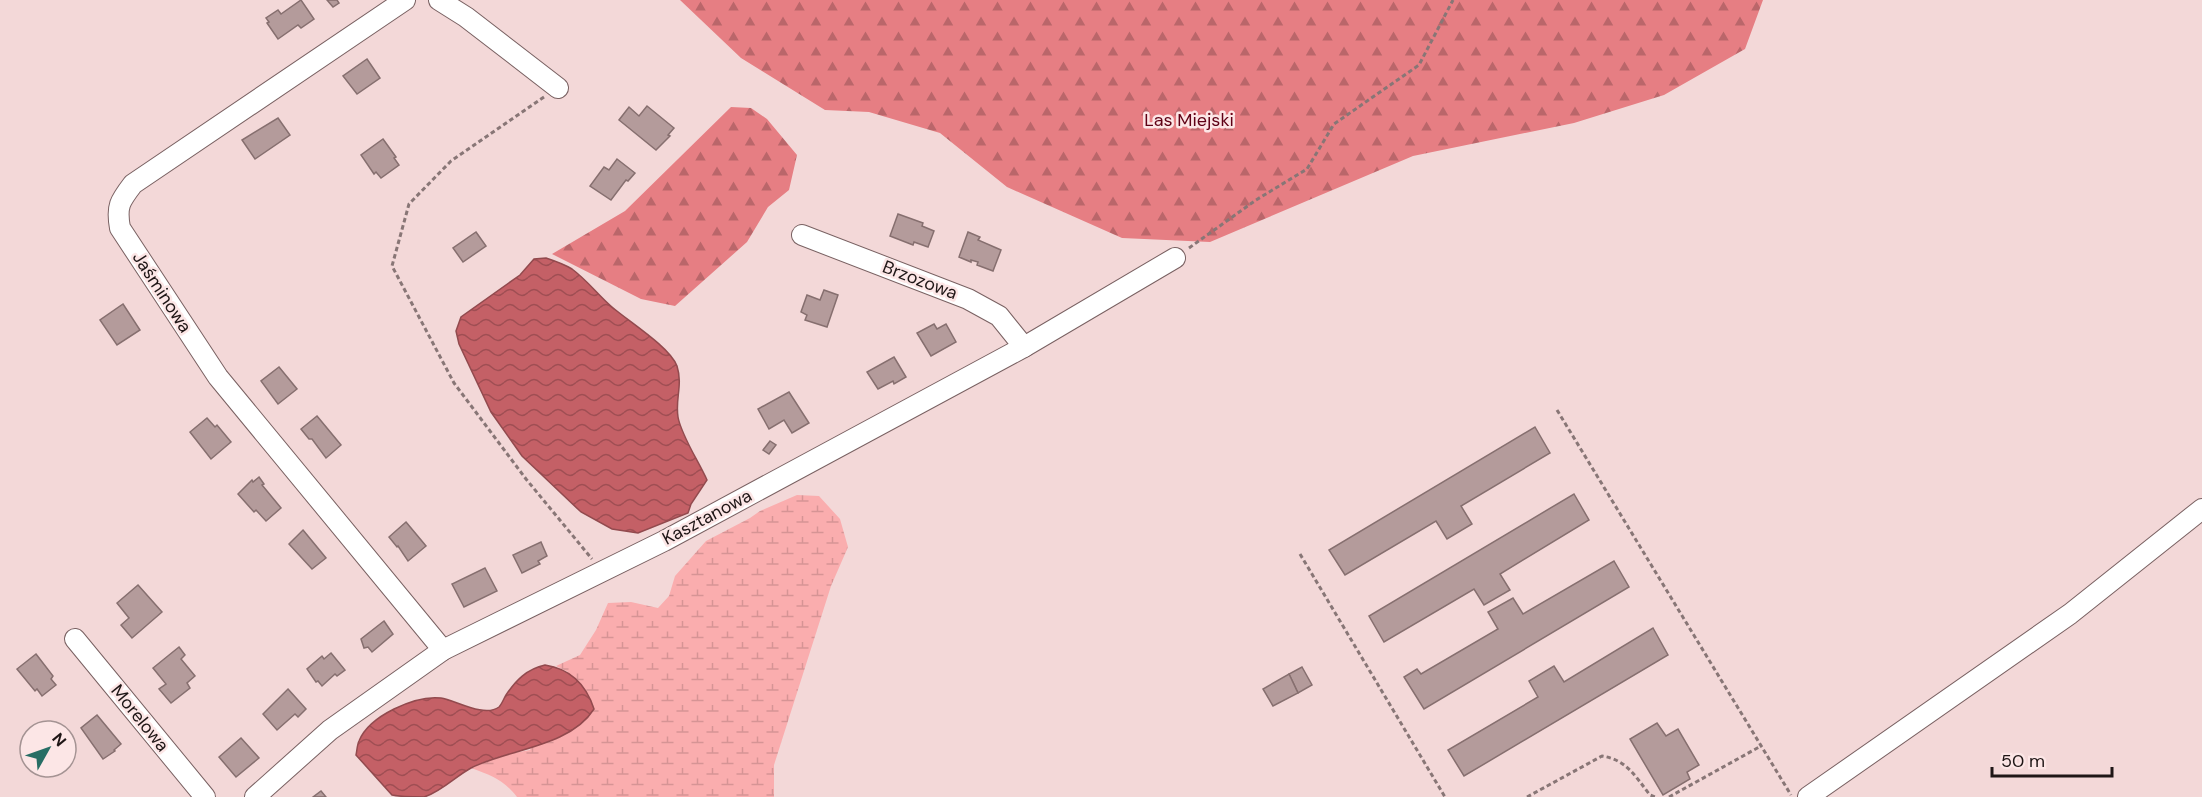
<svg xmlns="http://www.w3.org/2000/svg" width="2202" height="797" viewBox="0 0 2202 797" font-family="'DM Sans',sans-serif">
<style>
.forest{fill:url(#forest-firs)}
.wetland{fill:url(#wetland-marsh)}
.water{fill:url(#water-waves);stroke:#924a4e;stroke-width:1.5}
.building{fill:#b49b9b;stroke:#866f6f;stroke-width:1.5}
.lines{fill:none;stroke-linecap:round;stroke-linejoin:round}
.minor-casing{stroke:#796162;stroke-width:22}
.path{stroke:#887676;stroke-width:3;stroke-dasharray:4.5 3;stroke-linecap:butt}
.minor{stroke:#fff;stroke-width:20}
.labels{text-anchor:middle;stroke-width:5;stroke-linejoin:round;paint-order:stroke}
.park-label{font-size:18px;fill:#5f0015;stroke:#fce6e6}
.street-label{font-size:18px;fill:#1f1616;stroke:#fce6e6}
</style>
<defs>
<pattern id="forest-firs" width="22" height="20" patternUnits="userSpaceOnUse" patternTransform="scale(1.5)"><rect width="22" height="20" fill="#e67e83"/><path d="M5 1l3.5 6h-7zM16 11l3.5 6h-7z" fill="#ba666a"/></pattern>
<pattern id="wetland-marsh" width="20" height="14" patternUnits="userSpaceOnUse" patternTransform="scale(1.5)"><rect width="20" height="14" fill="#faadae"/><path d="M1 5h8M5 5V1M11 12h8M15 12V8" fill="none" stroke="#d69495"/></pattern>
<pattern id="water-waves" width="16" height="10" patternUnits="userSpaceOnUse" patternTransform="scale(1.5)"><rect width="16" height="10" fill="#c46066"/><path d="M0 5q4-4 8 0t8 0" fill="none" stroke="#9f4e53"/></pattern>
</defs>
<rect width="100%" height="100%" fill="#f3d8d8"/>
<g class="forest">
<polygon points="680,0 1763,0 1745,49 1664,95 1574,123 1413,156 1210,242 1122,238 1007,187 940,133 869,112 825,110 741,58"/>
<polygon points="731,107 751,108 767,119 797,155 789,190 768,207 747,242 675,306 641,299 552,254 625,211"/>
</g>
<path class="wetland" d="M797,495L819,496L840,519L848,547L831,586L774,765V797H517C503,779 492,776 471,768L503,755L530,750L568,672L556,666L580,655L596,630L608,603L631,602L658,608L669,596L675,576L706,541L750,518L760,511Z"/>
<g class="water">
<path d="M546,258C555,261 564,264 572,269C587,280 598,295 612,307C628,321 670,347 677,366C683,385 675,399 678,417C681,435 699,462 707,480L691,504L688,513L638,533L612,529L581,512L522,456L491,412L459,344L456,331L461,317L520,275L534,259Z"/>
<path d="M545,665C571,669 586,684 594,709C570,747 508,749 471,768C456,776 441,792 424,797C414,797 401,797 392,795L356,755C357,751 357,745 359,741C369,716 415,695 441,698C455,700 484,718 499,707C502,704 504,698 506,695C516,680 527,669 545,665Z"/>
</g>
<g class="building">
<polygon points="301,0 314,19 301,28 298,25 278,39 267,23 269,22 266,18 278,10 281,14"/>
<polygon points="327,0 337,0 339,3 333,7"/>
<polygon points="367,59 380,78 357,94 343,76"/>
<polygon points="647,106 674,128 668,135 670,136 656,150 619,120 629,107 639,116"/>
<polygon points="278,118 290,135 255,159 242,140"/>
<polygon points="383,139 396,157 394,158 399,165 381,178 376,172 374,174 361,155"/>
<polygon points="617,159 635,173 628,181 626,180 611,200 590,186 604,167 609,170"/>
<polygon points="898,214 923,223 922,226 934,231 928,247 914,242 913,245 890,236"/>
<polygon points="476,232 486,246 463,262 453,248"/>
<polygon points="968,232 980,237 978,240 1001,250 993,271 977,265 978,262 971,260 971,262 959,257"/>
<polygon points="824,290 838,295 827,327 805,320 807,315 801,312 807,295 820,300"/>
<polygon points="123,304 140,330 117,345 100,320"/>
<polygon points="934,324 937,329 946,324 956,342 931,356 917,333"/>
<polygon points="894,357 906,377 894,384 893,381 878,389 867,372"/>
<polygon points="279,367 297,389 278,404 261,381"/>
<polygon points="789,392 809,423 792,433 784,420 769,429 758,409"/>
<polygon points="317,416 341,445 326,458 312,439 309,439 301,429"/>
<polygon points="207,418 215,427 217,425 231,442 211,459 190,432"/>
<polygon points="1535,427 1550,453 1461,506 1472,524 1447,539 1436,521 1345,575 1329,550"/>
<polygon points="770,441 776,445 769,454 763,450"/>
<polygon points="259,477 264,484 262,485 281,508 266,521 256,510 254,512 238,494 252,480 253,482"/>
<polygon points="1574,494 1589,520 1500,574 1510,590 1484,605 1474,589 1384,642 1369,616"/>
<polygon points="406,522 426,546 408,561 398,546 397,547 389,537"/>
<polygon points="303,530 326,558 312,569 289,544"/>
<polygon points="541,542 547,556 538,561 540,564 522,573 513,555"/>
<polygon points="1614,561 1629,587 1424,709 1404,677 1417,669 1421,674 1498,629 1488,612 1513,598 1523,614"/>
<polygon points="485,568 497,591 464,607 452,584"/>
<polygon points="138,585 162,612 132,638 121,625 129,618 117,603"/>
<polygon points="384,621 393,634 372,652 368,647 364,648 361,639"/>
<polygon points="1653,628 1668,655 1464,776 1448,750 1538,697 1529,681 1554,666 1564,682"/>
<polygon points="179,647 185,655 181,659 195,676 187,683 190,688 171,703 159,689 166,684 153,668"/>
<polygon points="331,653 345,670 337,676 335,674 322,686 318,681 316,682 307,669 322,656 324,659"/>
<polygon points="36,654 53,676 51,679 56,685 42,696 37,689 35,691 17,669"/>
<polygon points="1302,667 1312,685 1298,693 1289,674"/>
<polygon points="1289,674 1298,693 1273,706 1263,689"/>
<polygon points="288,689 306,709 298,717 295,714 277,730 263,714"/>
<polygon points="97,715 121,744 114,750 115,751 103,759 81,728"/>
<polygon points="1657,723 1666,736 1678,729 1699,765 1687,772 1690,779 1663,795 1630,739"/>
<polygon points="241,738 259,758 236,777 219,757"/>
<polygon points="321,791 326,797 313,797"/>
</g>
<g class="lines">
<g class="minor-casing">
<g id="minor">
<path d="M405,0L133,184C120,201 116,206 120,228L218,377L443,650"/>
<polyline points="439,0 466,17 558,88"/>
<polyline points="802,235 968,299 999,316 1024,347"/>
<polyline points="75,639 205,797"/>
<polyline points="255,797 330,730 443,650 664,541 1024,347 1175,258"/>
<polyline points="1808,797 2070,614 2202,509"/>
</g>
</g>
<g class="path">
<polyline points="544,97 451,161 409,204 392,266 454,383 526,479 592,559"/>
<polyline points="1189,248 1256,200 1307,169 1334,124 1419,65 1453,0"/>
<polyline points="1557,410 1791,795"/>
<polyline points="1300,554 1445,797"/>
<path d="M1527,797L1602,756C1627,760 1635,776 1650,795L1655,797"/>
<polyline points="1669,797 1761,746"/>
</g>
<use href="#minor" class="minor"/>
</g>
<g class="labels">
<g class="park-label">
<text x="1189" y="126">Las Miejski</text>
</g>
<g class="street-label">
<text transform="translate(920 280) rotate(21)" y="6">Brzozowa</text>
<text transform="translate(162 292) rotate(57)" y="6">Jaśminowa</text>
<text transform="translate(707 517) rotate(-28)" y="6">Kasztanowa</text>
<text transform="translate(140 718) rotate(51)" y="6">Morelowa</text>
</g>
</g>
<g transform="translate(48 749) rotate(50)"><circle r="28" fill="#fce6e6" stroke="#a49393" stroke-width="1.5"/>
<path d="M0-4.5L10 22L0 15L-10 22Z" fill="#276e65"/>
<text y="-9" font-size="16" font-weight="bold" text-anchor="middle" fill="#1f1616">N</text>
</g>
<path d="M1992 767v9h120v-9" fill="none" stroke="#1f1616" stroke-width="3"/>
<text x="2001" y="767" font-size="18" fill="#1f1616" stroke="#fce6e6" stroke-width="4.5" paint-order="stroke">50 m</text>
</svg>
